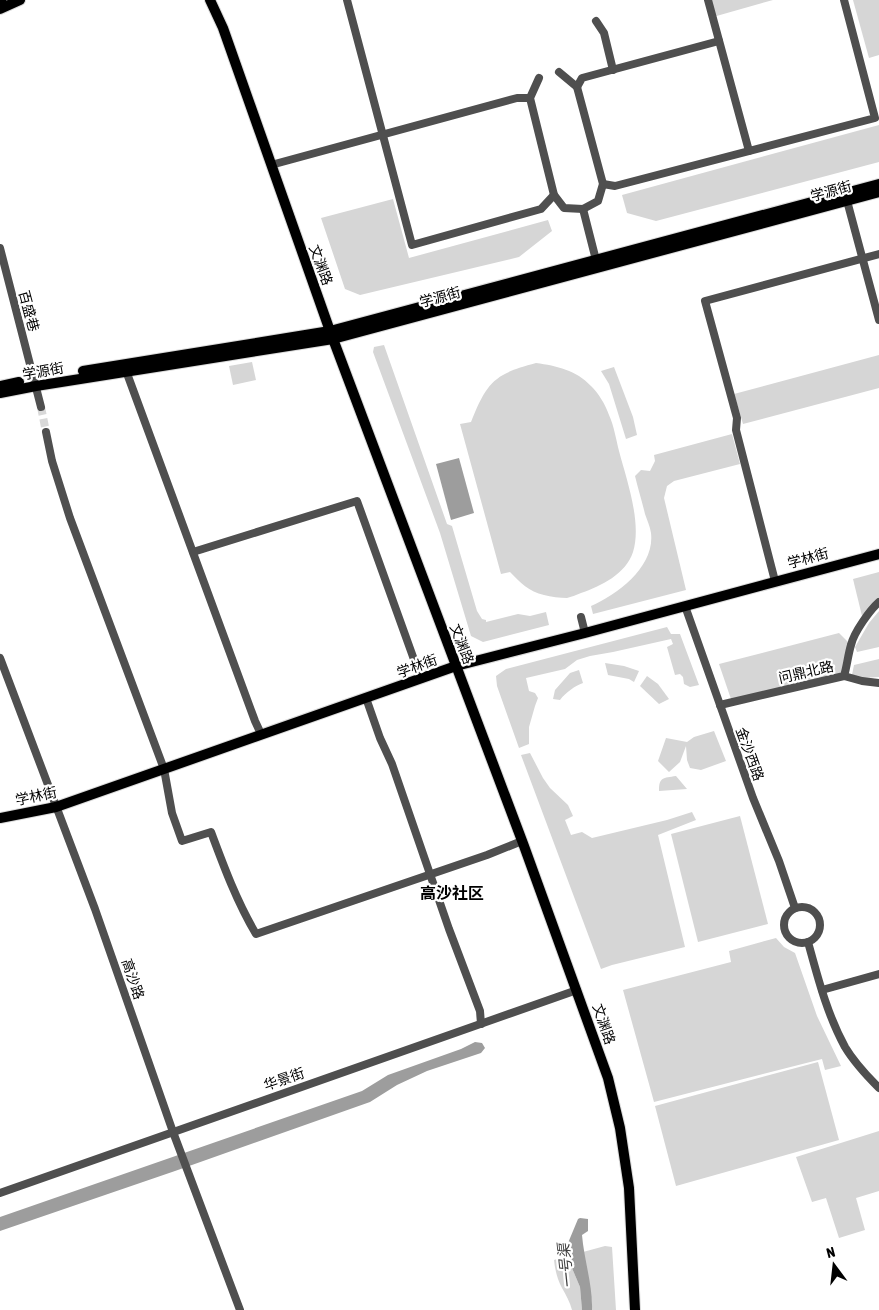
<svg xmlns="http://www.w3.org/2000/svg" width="879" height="1310" viewBox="0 0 879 1310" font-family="'Asap Condensed','Noto Sans SC',sans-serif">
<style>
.green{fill:#d6d6d6}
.water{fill:#9d9d9d}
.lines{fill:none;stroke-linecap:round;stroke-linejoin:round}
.minor-tunnel{stroke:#d9d9d9;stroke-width:8;stroke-dasharray:8 4;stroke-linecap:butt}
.major-casing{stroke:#dbdbdb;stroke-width:12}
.highway-casing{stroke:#dbdbdb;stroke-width:14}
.minor{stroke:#4f4f4f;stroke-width:8}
.major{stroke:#000;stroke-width:10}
.highway{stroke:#000;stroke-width:11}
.labels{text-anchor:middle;stroke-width:4.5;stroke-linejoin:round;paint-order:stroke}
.street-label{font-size:14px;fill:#000;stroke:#fff}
.water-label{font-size:15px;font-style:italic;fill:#3e3e3e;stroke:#fff}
.quarter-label{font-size:16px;font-weight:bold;fill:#000;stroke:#fff}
</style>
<rect width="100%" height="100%" fill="#fff"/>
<g class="green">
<polygon points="708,0 773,0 713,17"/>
<polygon points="853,0 879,0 879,55 869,58"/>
<polygon points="879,125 879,162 656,221 627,213 622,195"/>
<polygon points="393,199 409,258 548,220 552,231 519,257 360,295 345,289 321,218"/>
<polygon points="384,345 447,524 452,526 477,611 482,619 486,620 486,622 518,614 530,616 546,612 549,625 483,642 471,636 440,533 373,352 374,347"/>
<polygon points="879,355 879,388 743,424 734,394"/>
<polygon points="252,362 256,380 233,385 229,366"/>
<path d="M536,363C557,366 576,370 591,386C599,394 605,404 609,415C614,426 616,439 619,451C627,481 642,523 633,552C626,574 601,586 581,593C576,595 571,597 567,598C560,598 551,597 544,595C529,592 520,582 510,572L501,574L460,424L471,422C487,382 494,374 536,363Z"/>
<polygon points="614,367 633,417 637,435 626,439 609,384 601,371"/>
<path d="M732,434L740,464L674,481L667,486L664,498L686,590L593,614L591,606C619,594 655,566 651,533C650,526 647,520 645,514C642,501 638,489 635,476L641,470L650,471L655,461L654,455Z"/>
<polygon points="879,572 879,597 862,616 853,579"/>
<polygon points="879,611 879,647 857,652 855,647 869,623"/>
<polygon points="667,627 671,634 680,634 699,685 690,687 684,684 683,677 680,674 675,675 667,647 673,644 671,639 613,652 590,656 577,660 565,669 526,678 529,691 535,693 538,698 535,706 529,727 529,744 519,748 497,686 496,676 506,669"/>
<polygon points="839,633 851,645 844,676 732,702 719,664"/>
<polygon points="879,659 879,677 863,678 852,675 854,665"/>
<polygon points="605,663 624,666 639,671 634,682 629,679 608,675"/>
<path d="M579,670L583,683C575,686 566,692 560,700L553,699L555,690L570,673Z"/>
<polygon points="647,676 658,684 669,699 659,704 640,686"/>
<polygon points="714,731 726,761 701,770 690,768 687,760 686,746 680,762 669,772 658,761 666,738 687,742 694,737"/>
<polygon points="530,753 543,778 550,788 568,805 573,816 565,820 571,835 582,832 592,838 667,820 692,812 696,820 658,835 685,947 612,965 601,969 521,755"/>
<path d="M676,776L687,789L659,791C659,777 663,778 676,776Z"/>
<polygon points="740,816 768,924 698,942 671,834"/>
<polygon points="776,938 784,947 795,953 817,1016 841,1066 825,1070 822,1059 654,1102 623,990 731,962 729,951"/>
<polygon points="818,1062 839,1140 676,1186 655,1106"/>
<polygon points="879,1131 879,1191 856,1198 865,1230 839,1238 826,1198 812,1202 796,1157"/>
<polygon points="605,1246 612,1247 616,1310 592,1310 592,1302 583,1252"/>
<path d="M569,1255V1261L580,1287L582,1310H572C570,1302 566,1295 562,1288C557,1279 555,1269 554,1260Z"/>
</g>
<g class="water">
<polygon points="459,458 474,513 451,520 436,464"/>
<polygon points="475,1042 482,1043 485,1048 481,1053 427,1071 397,1085 370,1102 175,1171 0,1231 0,1217 362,1091 388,1075 461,1049"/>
<path d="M580,1218L588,1219V1231L582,1235C584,1259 593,1287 592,1310H582L580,1287L569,1261L568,1243L578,1219Z"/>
</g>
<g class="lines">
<polyline class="minor-tunnel" points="41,407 46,432"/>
<g class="major-casing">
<g id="major">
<polyline points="210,0 223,28 330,331 524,846 608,1078 620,1128 629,1188 635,1310"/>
<polyline points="0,9 20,0"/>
<polyline points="83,371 330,331 879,184"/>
<polyline points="0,386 19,382"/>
<polyline points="0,393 36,386 333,339 879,192"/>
<polyline points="0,818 56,807 456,666 585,633 879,554"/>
</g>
</g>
<g class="highway-casing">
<polyline id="highway" points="0,0 1,0"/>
</g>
<g class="minor">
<polyline points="347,0 412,245 541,209 554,195"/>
<polyline points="708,0 749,151"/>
<polyline points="596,21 604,33 613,70"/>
<polyline points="539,78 530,98 554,195 564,208 583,209 598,201 603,184 577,87 559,72"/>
<polyline points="577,87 582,78 719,41"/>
<polyline points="271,165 517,98 530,98"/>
<polyline points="603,184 615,186 875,118 844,0"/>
<polyline points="846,197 879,320"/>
<polyline points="583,209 596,260"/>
<polyline points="0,248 41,407"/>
<polyline points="125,368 255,721 261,734"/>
<path d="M46,432L52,461L70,518L164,769L172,813L182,841L211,832C224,867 237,902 256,934L487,855L522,841"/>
<polyline points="193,552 357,501 421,679"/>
<polyline points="775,581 736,430 737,418 705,301 879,254"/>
<polyline points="685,606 753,798 779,861 795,908"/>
<polyline points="581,617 585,633"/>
<polyline points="0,658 95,909 173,1132 240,1310"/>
<polyline points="844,676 862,681 879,683"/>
<polyline points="366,698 380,738 392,764 402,793 449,929 480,1011 481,1024"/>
<path d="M720,705L844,676C847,666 848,655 851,645C854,632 870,610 879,602"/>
<circle cx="802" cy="925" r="18"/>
<path d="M808,942C818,978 827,1014 845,1047C854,1062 867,1076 879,1088"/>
<polyline points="822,990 879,974"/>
<polyline points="0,1193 577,990"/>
</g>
<use href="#major" class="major"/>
<use href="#highway" class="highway"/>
</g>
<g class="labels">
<g class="street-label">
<text transform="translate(831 191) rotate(-15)" y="5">学源街</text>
<text transform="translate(321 265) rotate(70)" y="5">文渊路</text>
<text transform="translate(440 297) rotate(-15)" y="5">学源街</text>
<text transform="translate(29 311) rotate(75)" y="5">百盛巷</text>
<text transform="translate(43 371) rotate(-10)" y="5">学源街</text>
<text transform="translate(808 558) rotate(-15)" y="5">学林街</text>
<text transform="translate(462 644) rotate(69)" y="5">文渊路</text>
<text transform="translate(417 666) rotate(-20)" y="5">学林街</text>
<text transform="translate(806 672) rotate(-13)" y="5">问鼎北路</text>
<text transform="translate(750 754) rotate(70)" y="5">金沙西路</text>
<text transform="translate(36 796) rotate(-12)" y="5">学林街</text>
<text transform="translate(133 979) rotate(71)" y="5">高沙路</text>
<text transform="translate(604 1024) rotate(71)" y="5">文渊路</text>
<text transform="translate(284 1079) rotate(-19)" y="5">华景街</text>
</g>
<g class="water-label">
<text transform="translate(566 1266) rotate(-96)" y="5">一号渠</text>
</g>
<g class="quarter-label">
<text x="452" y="899">高沙社区</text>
</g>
</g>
<g transform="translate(834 1265) rotate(345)" stroke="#ffffff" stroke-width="4" paint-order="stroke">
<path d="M0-4L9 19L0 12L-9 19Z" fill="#000000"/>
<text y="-8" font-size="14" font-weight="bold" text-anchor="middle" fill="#000000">N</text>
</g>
</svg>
